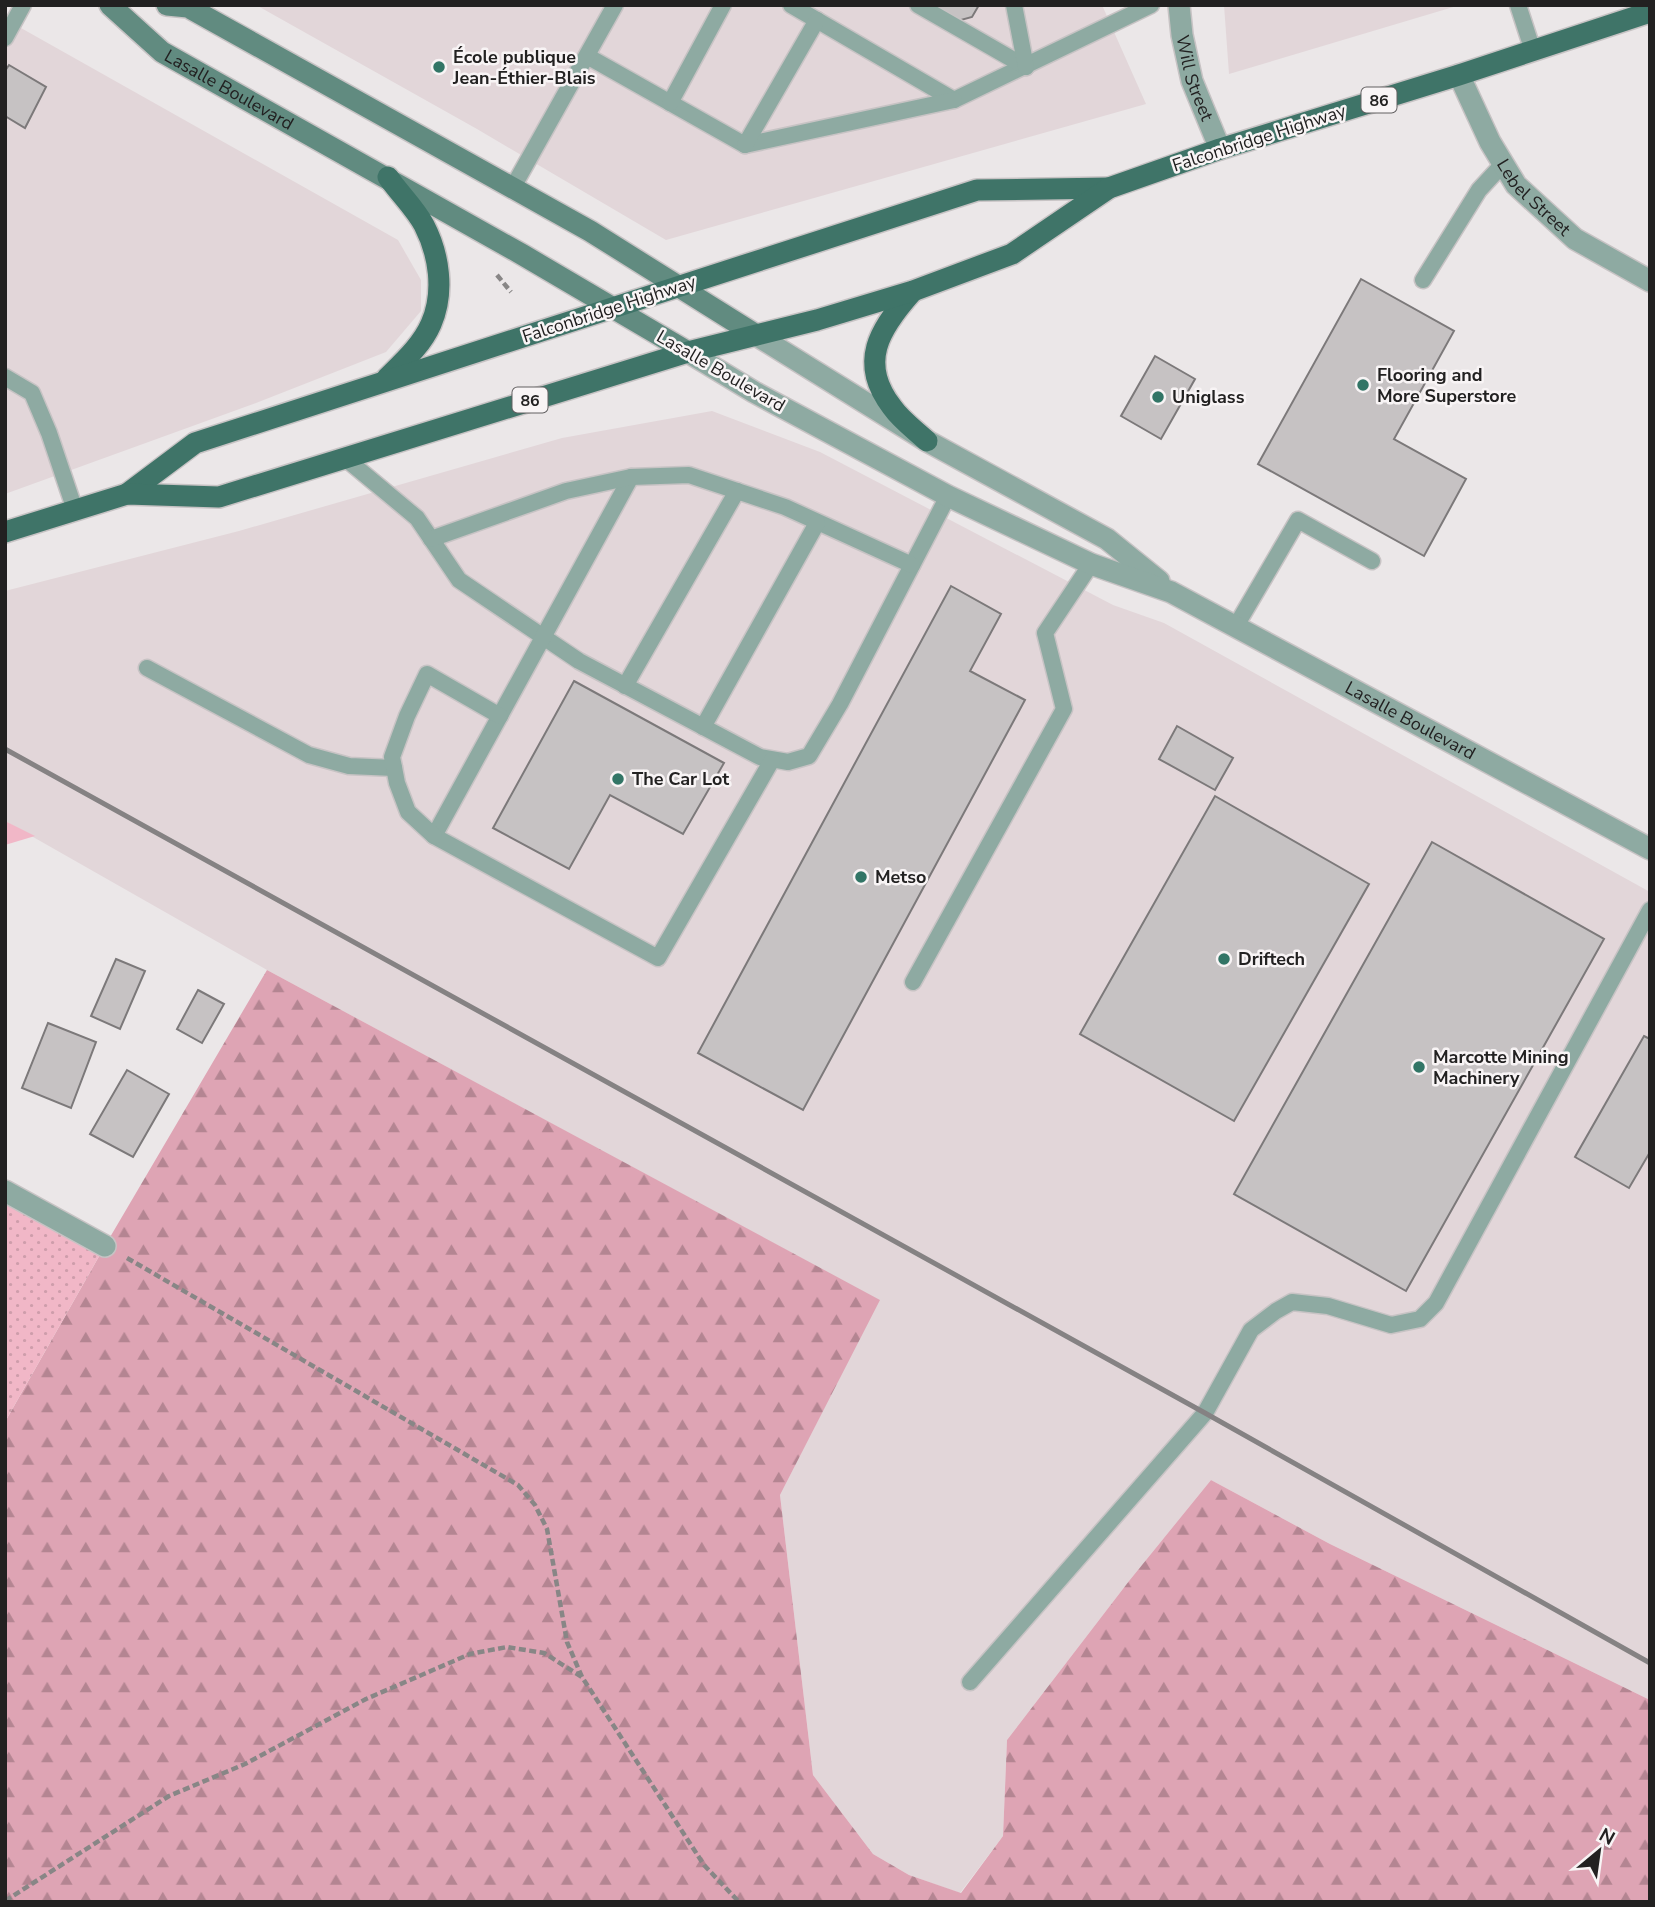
<svg xmlns="http://www.w3.org/2000/svg" width="1655" height="1907" viewBox="0 0 1655 1907" font-family="'Nunito Sans',sans-serif">
<style>
.built{fill:#e2d6d9}
.green{fill:#f1b7c7}
.forest{fill:url(#forest-firs)}
.park{fill:url(#park-dots)}
.building{fill:#c6c2c3;stroke:#7c797a;stroke-width:2}
.lines{fill:none;stroke-linecap:round;stroke-linejoin:round}
.service-casing{stroke:#c7c3c4;stroke-width:19}
.minor-casing{stroke:#c7c3c4;stroke-width:24}
.secondary-casing{stroke:#c7c3c4;stroke-width:24}
.primary-casing{stroke:#c7c3c4;stroke-width:24}
.path{stroke:#888686;stroke-width:4.5;stroke-dasharray:7 3.5;stroke-linecap:butt}
.service{stroke:#8eaaa2;stroke-width:16}
.minor{stroke:#8eaaa2;stroke-width:21}
.secondary{stroke:#618b80;stroke-width:21}
.primary{stroke:#3f7468;stroke-width:21}
.rail{stroke:#858283;stroke-width:5}
.poi-dot{fill:#327566;stroke:#f8f4f5;stroke-width:2.5}
.labels{text-anchor:middle;stroke-width:5;stroke-linejoin:round;paint-order:stroke}
.shield{fill:#f8f4f5;stroke:#626061;stroke-width:2}
.shield-label{font-size:16px;font-weight:bold;fill:#222121}
.poi-label{font-size:18px;font-weight:bold;fill:#222121;stroke:#f8f4f5;text-anchor:start}
.street-label{font-size:18px;fill:#222121;stroke:#f8f4f5}
</style>
<defs>
<pattern id="forest-firs" width="22" height="20" patternUnits="userSpaceOnUse" patternTransform="scale(1.75)"><rect width="22" height="20" fill="#dea4b4"/><path d="M5 1l3.5 6h-7zM16 11l3.5 6h-7z" fill="#b48592"/></pattern>
<pattern id="park-dots" width="8" height="8" patternUnits="userSpaceOnUse" patternTransform="scale(1.75)"><rect width="8" height="8" fill="#f1b7c7"/><path d="M2 2h.1M6 6h.1" fill="none" stroke="#ce9dab" stroke-width="1.8" stroke-linecap="round"/></pattern>
</defs>
<rect width="100%" height="100%" fill="#ebe7e8"/>
<g class="built">
<polygon points="256,5 1102,5 1146,104 666,240 477,129"/>
<polygon points="1224,5 1460,5 1229,74"/>
<polygon points="5,19 398,240 421,280 421,311 386,352 256,403 5,494"/>
<polygon points="712,411 820,452 1113,605 1164,623 1650,892 1650,1700 1330,1544 1211,1480 1129,1581 1007,1740 1003,1836 960,1893 909,1875 873,1854 813,1775 780,1495 879,1300 267,970 5,821 5,591 239,531 562,438"/>
</g>
<polygon class="green" points="5,821 35,836 5,845"/>
<polygon class="forest" points="267,970 880,1300 780,1495 813,1775 873,1854 909,1875 961,1893 1003,1836 1007,1740 1129,1581 1211,1480 1330,1544 1650,1700 1650,1902 5,1902 5,1422 106,1244"/>
<polygon class="park" points="5,1189 106,1244 5,1422"/>
<g class="building">
<polygon points="920,5 979,5 972,17 950,23"/>
<polygon points="9,65 46,87 25,128 5,116 5,71"/>
<polygon points="1361,279 1454,331 1394,439 1466,479 1424,556 1258,464"/>
<polygon points="1155,356 1195,379 1161,439 1121,416"/>
<polygon points="951,586 1001,614 970,671 1025,700 803,1110 698,1053"/>
<polygon points="574,681 724,763 683,834 610,795 569,869 493,828"/>
<polygon points="1177,726 1233,758 1215,790 1159,759"/>
<polygon points="1215,796 1369,884 1234,1121 1080,1034"/>
<polygon points="1432,842 1604,939 1406,1291 1234,1194"/>
<polygon points="116,959 145,971 120,1029 91,1016"/>
<polygon points="198,990 224,1004 202,1043 177,1029"/>
<polygon points="48,1023 96,1042 71,1108 22,1088"/>
<polygon points="1644,1036 1650,1039 1650,1152 1629,1188 1575,1157"/>
<polygon points="127,1070 169,1094 133,1157 90,1134"/>
</g>
<g class="lines">
<g class="service-casing">
<g id="service">
<polyline points="791,5 954,100 1151,5"/>
<polyline points="918,5 1026,67"/>
<polyline points="1014,5 1026,67"/>
<polyline points="1518,5 1533,51"/>
<polyline points="5,38 23,5"/>
<polyline points="587,56 745,145 954,100"/>
<polyline points="670,103 723,5"/>
<polyline points="745,145 817,20"/>
<polyline points="513,187 615,5"/>
<polyline points="1423,280 1479,190 1503,164"/>
<polyline points="5,377 32,393 49,433 75,510"/>
<polyline points="345,458 417,518 459,580 579,661 760,757 788,762 809,756 840,704 948,496"/>
<polyline points="631,477 434,836 658,958 772,760"/>
<polyline points="431,539 566,491 631,477 689,475 785,507 912,565"/>
<polyline points="1236,626 1298,520 1372,561"/>
<polyline points="147,668 309,755 349,766 394,768"/>
<polyline points="625,686 737,491"/>
<polyline points="703,727 817,523"/>
<polyline points="434,836 408,812 397,783 392,757 407,716 427,674 500,716"/>
<polyline points="913,982 1064,709 1045,633 1091,564"/>
<polyline points="970,1682 1205,1413 1251,1330 1276,1311 1292,1302 1328,1306 1391,1325 1420,1319 1436,1303 1650,910"/>
</g>
</g>
<g class="minor-casing">
<g id="minor">
<path id="s1" d="M1179,5L1182,35L1192,81L1220,149"/>
<path id="s2" d="M1459,75L1490,142L1516,185L1575,239L1650,281"/>
<polyline points="756,335 927,441 1107,539 1159,581"/>
<path id="s3" d="M688,352L754,392L948,496L1091,564L1171,592L1650,849"/>
<polyline points="5,1191 105,1246"/>
</g>
</g>
<g class="secondary-casing">
<g id="secondary">
<path id="s4" d="M110,5L162,52L523,255L688,352"/>
<polyline points="167,5 188,7 590,231 756,335"/>
</g>
</g>
<g class="primary-casing">
<g id="primary">
<path d="M912,292C879,329 858,363 892,407C901,420 915,430 927,441"/>
<path d="M387,378C403,362 422,345 431,324C445,292 439,254 424,225C415,208 399,193 388,177"/>
<polyline points="127,494 195,443 977,190 1109,188"/>
<polyline points="5,532 127,494 219,497 688,352 817,320 913,291 1012,254 1109,188 1220,149 1459,75 1650,12"/>
</g>
</g>
<g class="path">
<polyline points="497,275 511,292"/>
<polyline points="127,1258 518,1485 535,1505 547,1529 567,1642 582,1677 704,1865 739,1902"/>
<polyline points="5,1901 169,1796 245,1764 366,1699 470,1654 507,1647 544,1653 582,1677"/>
</g>
<use href="#service" class="service"/>
<use href="#minor" class="minor"/>
<use href="#secondary" class="secondary"/>
<use href="#primary" class="primary"/>
<polyline class="rail" points="5,749 1205,1413 1650,1663"/>
</g>
<g class="poi-dot">
<circle cx="439" cy="67" r="7"/>
<circle cx="1363" cy="385" r="7"/>
<circle cx="1158" cy="397" r="7"/>
<circle cx="618" cy="779" r="7"/>
<circle cx="861" cy="877" r="7"/>
<circle cx="1224" cy="959" r="7"/>
<circle cx="1419" cy="1067" r="7"/>
</g>
<g class="labels">
<g class="shield">
<rect x="1361.5" y="87.5" width="35" height="25" rx="5"/>
<rect x="512.5" y="387.5" width="35" height="25" rx="5"/>
</g>
<g class="shield-label">
<text x="1379" y="106">86</text>
<text x="530" y="406">86</text>
</g>
<g class="poi-label">
<text x="453" y="63">École publique<tspan x="453" dy="21">Jean-Éthier-Blais</tspan></text>
<text x="1377" y="381">Flooring and<tspan x="1377" dy="21">More Superstore</tspan></text>
<text x="1172" y="403">Uniglass</text>
<text x="632" y="785">The Car Lot</text>
<text x="875" y="883">Metso</text>
<text x="1238" y="965">Driftech</text>
<text x="1433" y="1063">Marcotte Mining<tspan x="1433" dy="21">Machinery</tspan></text>
</g>
<g class="street-label">
<text dy="6" stroke="none"><textPath href="#s1" startOffset="75">Will Street</textPath></text>
<text dy="6" stroke="none"><textPath href="#s4" startOffset="147">Lasalle Boulevard</textPath></text>
<text transform="translate(1259 138) rotate(-18)" y="6">Falconbridge Highway</text>
<text dy="6" stroke="none"><textPath href="#s2" startOffset="145">Lebel Street</textPath></text>
<text transform="translate(609 309) rotate(-18)" y="6">Falconbridge Highway</text>
<text transform="translate(721 371) rotate(30)" y="6">Lasalle Boulevard</text>
<text dy="6" stroke="none"><textPath href="#s3" startOffset="812">Lasalle Boulevard</textPath></text>
</g>
</g>
<rect width="1655" height="1907" fill="none" stroke="#222121" stroke-width="14"/>
<g transform="translate(1599 1851) rotate(29)" stroke="#f8f4f5" stroke-width="5" paint-order="stroke">
<path d="M0-5L12 26L0 18L-12 26Z" fill="#222121"/>
<text y="-10" font-size="19" font-weight="bold" text-anchor="middle" fill="#222121">N</text>
</g>
</svg>
